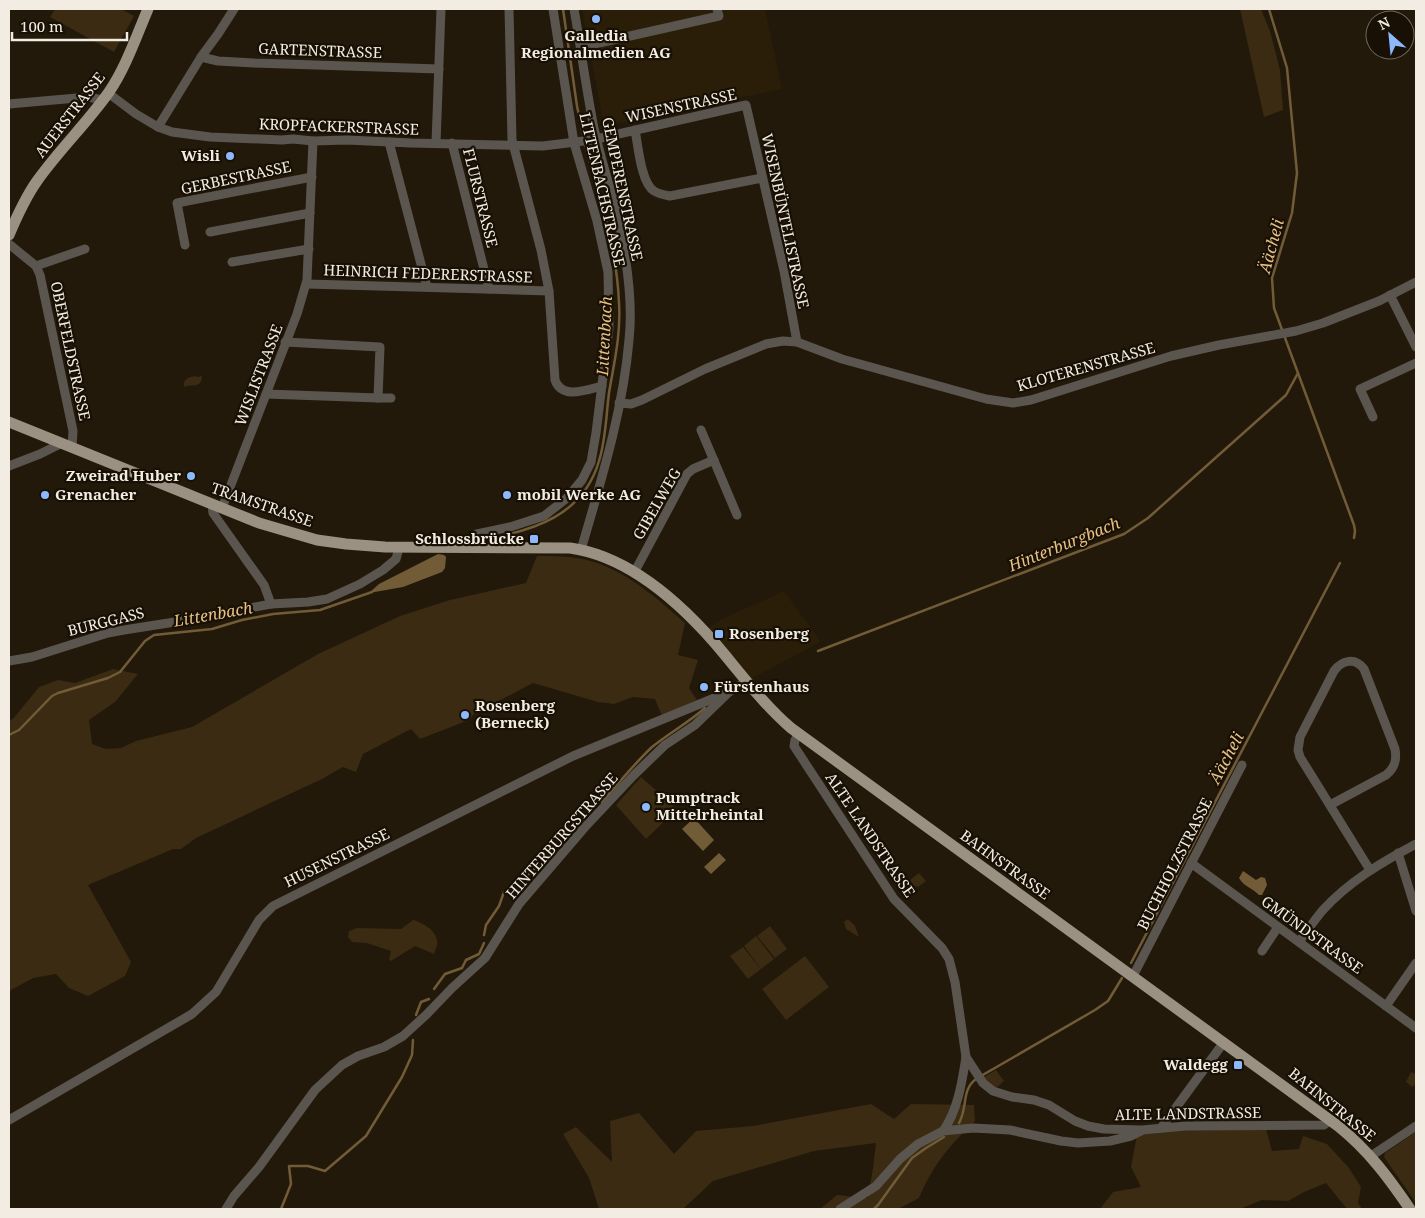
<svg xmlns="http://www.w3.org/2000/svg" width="1425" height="1218" viewBox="0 0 1425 1218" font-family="'Noto Serif',serif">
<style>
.built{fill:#2a1e09}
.green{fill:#3a2b12}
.water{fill:#725c38}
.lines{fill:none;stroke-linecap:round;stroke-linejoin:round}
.stream{stroke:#725c38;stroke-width:2.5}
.minor{stroke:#5a564f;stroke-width:9}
.major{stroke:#9b9183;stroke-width:11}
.poi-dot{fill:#8db9fc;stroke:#181004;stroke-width:2}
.labels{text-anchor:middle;stroke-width:4.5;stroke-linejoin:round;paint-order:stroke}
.poi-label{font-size:15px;font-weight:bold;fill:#f2ece3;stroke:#181004;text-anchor:start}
.street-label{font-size:15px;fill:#f2ece3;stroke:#181004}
.water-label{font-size:16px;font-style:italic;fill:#e7c185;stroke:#181004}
</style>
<rect width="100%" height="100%" fill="#22190b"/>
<g class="built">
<polygon points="582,9 765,9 782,89 604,126"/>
<polygon points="784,591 821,642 747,681 704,631 720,620"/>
</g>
<g class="green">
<polygon points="55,9 121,9 134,16 114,52 50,17"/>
<polygon points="1240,9 1261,9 1270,31 1280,70 1283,110 1264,117"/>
<path d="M202,375C202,390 192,383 184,387V382C187,377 193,375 199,377Z"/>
<path d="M537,556C553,556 571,556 587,560C624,569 657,598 685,623L678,655L698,660L689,688L697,700L662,716L655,699L633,697L614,704L598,702L533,683L474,714L469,720L420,739L411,729L363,754L356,772L343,767L322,779L196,838L181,849H173L88,885L131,962L125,976L88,996L69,988L56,974L33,978L9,991V720L13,719L39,687L58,680L75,683L113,669L138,674L115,702L89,720L92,744L106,749L121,748L136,741L192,727L318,654L400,616L450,600L526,583Z"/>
<polygon points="641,777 677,809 646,839 616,805"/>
<polygon points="919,873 926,881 918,887 913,885 910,880"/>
<polygon points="848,919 855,926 859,937 846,929 844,922"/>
<path d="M413,920C423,923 436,930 437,941C438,945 435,950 434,954L415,946L391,961L389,959L391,951L367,943L352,942L348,937L349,931L357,928L401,929Z"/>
<polygon points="770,926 787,949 775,958 757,936"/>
<polygon points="756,936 774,959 761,969 744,946"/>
<polygon points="743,947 761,969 748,979 730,956"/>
<polygon points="805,956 829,987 786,1020 762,989"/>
<polygon points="996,1070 1004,1081 996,1088 986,1081 984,1077"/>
<polygon points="1411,1072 1416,1074 1416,1084 1412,1087 1406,1082"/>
<path d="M871,1104L894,1119L911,1104L974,1105L975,1121C949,1146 933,1165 919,1198L898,1209H820L837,1195L868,1198L873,1168L876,1143L814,1151L713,1181L683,1209H599L589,1178L563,1134L576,1127L612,1162L610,1121L639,1113L674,1154L696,1131L753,1126Z"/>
<polygon points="1266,1129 1272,1151 1299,1149 1303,1136 1327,1144 1349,1168 1361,1187 1358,1203 1362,1209 1347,1209 1326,1183 1304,1192 1288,1201 1262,1200 1240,1209 1100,1209 1113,1192 1141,1187 1131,1167 1137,1135 1185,1130"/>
<polygon points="1416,1132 1416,1203 1384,1157 1385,1153"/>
</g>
<g class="water">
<polygon points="438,554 444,555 446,557 445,568 442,572 403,587 369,593 379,584"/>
<polygon points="694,818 714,840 703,851 682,829"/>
<polygon points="719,853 726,860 711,874 704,867"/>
<path d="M1243,871L1256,880L1261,877L1265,878L1267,885L1262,895H1259C1253,888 1244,887 1239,878Z"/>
</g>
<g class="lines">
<g class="stream">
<polyline points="563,9 577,106 584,139"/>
<polyline points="1269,9 1287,68 1297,173 1292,213 1272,278 1274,308 1354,525 1355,531 1354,538"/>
<path d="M484,540C534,530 583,516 599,461C606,439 606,416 609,393C614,363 621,335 619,303C617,248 599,197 585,144"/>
<polyline points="818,651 1124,534 1148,518 1286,395 1298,373"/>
<polyline points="9,735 19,730 52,696 58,693 108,678 120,672 145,641 154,635 212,629 242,620 273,614 320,610 372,592"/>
<path d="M602,802C618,784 634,764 652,747C669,733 688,723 705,708"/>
<polyline points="484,935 486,925 499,906 504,892 521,881 549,856"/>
<polyline points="1131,963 1340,563"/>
<polyline points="434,989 445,974 462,968 466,960 479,954 484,943"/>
<polyline points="416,1015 421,1002 429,999"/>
<polyline points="981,1076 1095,1010 1108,1001 1122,978"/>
<path d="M959,1123C968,1108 961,1090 976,1079"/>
<polyline points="281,1209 291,1184 289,1166 308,1166 325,1171 366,1136 402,1077 412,1055 413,1040"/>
<polyline points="874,1209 878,1205 912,1158 926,1148 944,1137"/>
</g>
<g class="minor">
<path d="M509,9L512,140L541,250L549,291L555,380C562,400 586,390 602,386"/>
<path d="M574,9C581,48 586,89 594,128C601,162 613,194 620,227C627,262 633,305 629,340C623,411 601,481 581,550"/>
<polyline points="581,47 719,16 717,9"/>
<polyline points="201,57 218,61 254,63 439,69"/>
<polyline points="108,93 136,114 158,127 172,132 210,137 282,140 293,139 313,141 347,140 411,143 543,146 592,140 746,105 784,271 797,342"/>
<polyline points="9,104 88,97 103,100"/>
<polyline points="158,127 201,57 218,34 234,9"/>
<path d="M635,130C638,145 641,183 654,191C659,194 665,195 670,196L762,178"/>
<polyline points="389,142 427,287"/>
<polyline points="436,143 441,9"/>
<polyline points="452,143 489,289"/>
<polyline points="210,232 310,213"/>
<polyline points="9,244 36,266 40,275 73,431 72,447"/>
<polyline points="185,245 177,203 312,177"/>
<polyline points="232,262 309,249"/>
<polyline points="36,266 85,249"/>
<polyline points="307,284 549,291"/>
<polyline points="1390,295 1416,347"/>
<polyline points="266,394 378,398 380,347 285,342"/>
<polyline points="378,398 391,398"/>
<polyline points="619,403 631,404 642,400 705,369 766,344 783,341 797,342 842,359 986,399 1013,403 1031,400 1171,356 1219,345 1296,331 1323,323 1379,301 1416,282"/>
<polyline points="1373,417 1360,389 1416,363"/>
<polyline points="701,430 737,515"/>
<polyline points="9,466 40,454 62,443"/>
<polyline points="212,504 213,513 264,585 271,604"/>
<polyline points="222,508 297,314 307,280 313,141"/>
<polyline points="478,548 477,534 510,527 544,516 567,498 582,480 591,462 596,433 609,328 608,272 597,221 574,143 553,9"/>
<polyline points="634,573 687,474 693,469 714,460"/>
<polyline points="9,661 32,657 108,633 124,630 181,621 271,604 308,602 327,599 360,584 383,570 396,559 399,548"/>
<polyline points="799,734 795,740 794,746 894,899 942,948 949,959 955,982 966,1057 983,1083 993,1091 1012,1097 1034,1100 1049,1105 1075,1121 1088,1126 1104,1129 1142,1130 1186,1126 1324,1125 1330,1120"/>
<path d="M1330,805L1386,775C1395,768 1397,760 1395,749L1364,669C1355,657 1342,660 1334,671L1300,737L1298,750L1300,757L1370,870"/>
<polyline points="1398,853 1416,911"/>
<polyline points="1191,863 1416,1028"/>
<path d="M1299,942C1306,932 1314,921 1322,911C1348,882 1382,862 1416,844"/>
<polyline points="1262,951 1278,927"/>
<polyline points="1133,976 1242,765"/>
<polyline points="1386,1006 1416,963"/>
<polyline points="9,1120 192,1014 216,992 259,920 273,906 573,756 729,692"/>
<polyline points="1161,1128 1224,1042"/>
<path d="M943,1131C958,1110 962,1082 966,1057"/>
<polyline points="1371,1156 1416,1126"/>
<polyline points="226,1209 234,1196 259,1167 315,1090 342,1065 358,1056 384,1047 403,1036 426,1015 452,988 485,958 519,904 585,827 634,775 665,745 695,725 729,692 747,681"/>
<polyline points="840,1209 876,1186 900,1159 918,1144 943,1131 973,1128 1010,1130 1061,1141 1078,1143 1110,1141 1131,1136 1141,1131"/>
</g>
<g class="major">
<path d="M9,235C17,216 25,198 37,181C59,150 87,123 109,92C126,67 136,37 148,9"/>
<path d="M9,422L259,523L317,540L346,544L385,547L570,548C628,556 677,600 714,642C739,671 762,703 791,728L1338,1126C1369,1151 1388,1177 1410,1209"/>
</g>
</g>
<g class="poi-dot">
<circle cx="596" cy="19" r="5"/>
<circle cx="230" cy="156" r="5"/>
<circle cx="191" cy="476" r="5"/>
<circle cx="45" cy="495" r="5"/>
<circle cx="507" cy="495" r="5"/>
<rect x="529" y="534" width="10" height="10" rx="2.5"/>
<rect x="714" y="629" width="10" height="10" rx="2.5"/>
<circle cx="704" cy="687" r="5"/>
<circle cx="465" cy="715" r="5"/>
<circle cx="646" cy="807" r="5"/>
<rect x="1233" y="1060" width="10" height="10" rx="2.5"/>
</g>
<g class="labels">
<g class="poi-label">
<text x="596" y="41" text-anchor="middle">Galledia<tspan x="596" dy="17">Regionalmedien AG</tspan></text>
<text x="220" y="161" text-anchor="end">Wisli</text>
<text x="181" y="481" text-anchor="end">Zweirad Huber</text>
<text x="55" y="500">Grenacher</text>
<text x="517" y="500">mobil Werke AG</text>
<text x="524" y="544" text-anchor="end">Schlossbrücke</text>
<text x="729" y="639">Rosenberg</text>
<text x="714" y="692">Fürstenhaus</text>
<text x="475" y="711">Rosenberg<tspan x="475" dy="17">(Berneck)</tspan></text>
<text x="656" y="803">Pumptrack<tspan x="656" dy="17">Mittelrheintal</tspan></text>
<text x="1228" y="1070" text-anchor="end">Waldegg</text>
</g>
<g class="street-label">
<text transform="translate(320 51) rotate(2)" y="5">GARTENSTRASSE</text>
<text transform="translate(681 106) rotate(-12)" y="5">WISENSTRASSE</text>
<text transform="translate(70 115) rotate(-52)" y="5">AUERSTRASSE</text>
<text transform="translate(339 127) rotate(2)" y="5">KROPFACKERSTRASSE</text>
<text transform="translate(236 178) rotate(-12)" y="5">GERBESTRASSE</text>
<text transform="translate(622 189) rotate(78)" y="5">GEMPERENSTRASSE</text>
<text transform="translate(602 190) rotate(77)" y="5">LITTENBACHSTRASSE</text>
<text transform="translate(480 198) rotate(76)" y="5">FLURSTRASSE</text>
<text transform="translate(785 221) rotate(78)" y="5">WISENBÜNTELISTRASSE</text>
<text transform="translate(428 274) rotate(2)" y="5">HEINRICH FEDERERSTRASSE</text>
<text transform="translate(70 351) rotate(78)" y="5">OBERFELDSTRASSE</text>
<text transform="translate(1086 367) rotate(-16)" y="5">KLOTERENSTRASSE</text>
<text transform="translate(259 375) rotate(-69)" y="5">WISLISTRASSE</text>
<text transform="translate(657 504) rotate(-60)" y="5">GIBELWEG</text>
<text transform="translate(262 505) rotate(19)" y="5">TRAMSTRASSE</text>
<text transform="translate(106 622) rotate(-14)" y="5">BURGGASS</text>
<text transform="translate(870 835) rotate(56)" y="5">ALTE LANDSTRASSE</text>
<text transform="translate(562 836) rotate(-49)" y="5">HINTERBURGSTRASSE</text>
<text transform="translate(337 858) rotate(-26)" y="5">HUSENSTRASSE</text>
<text transform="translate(1175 864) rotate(-63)" y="5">BUCHHOLZSTRASSE</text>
<text transform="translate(1005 865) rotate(36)" y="5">BAHNSTRASSE</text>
<text transform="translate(1312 935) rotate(36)" y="5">GMÜNDSTRASSE</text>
<text transform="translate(1332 1105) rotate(39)" y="5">BAHNSTRASSE</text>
<text transform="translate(1188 1114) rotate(-1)" y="5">ALTE LANDSTRASSE</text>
</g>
<g class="water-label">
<text transform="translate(1271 246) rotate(-75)" y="6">Äächeli</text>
<text transform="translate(604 336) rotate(-87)" y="6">Littenbach</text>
<text transform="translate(1064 544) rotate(-22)" y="6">Hinterburgbach</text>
<text transform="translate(213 614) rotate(-10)" y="6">Littenbach</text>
<text transform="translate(1226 758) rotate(-62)" y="6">Äächeli</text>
</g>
</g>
<rect width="1425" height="1218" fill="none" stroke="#f2ece3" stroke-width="20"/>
<g transform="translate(1390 35) rotate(333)"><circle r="24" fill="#181004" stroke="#6f685d"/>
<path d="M0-4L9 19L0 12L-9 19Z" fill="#8db9fc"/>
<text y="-8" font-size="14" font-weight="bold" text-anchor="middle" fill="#f2ece3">N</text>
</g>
<path d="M12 32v8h115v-8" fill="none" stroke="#f2ece3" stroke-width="2.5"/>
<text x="20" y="32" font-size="15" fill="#f2ece3" stroke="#181004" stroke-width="4" paint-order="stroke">100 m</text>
</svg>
